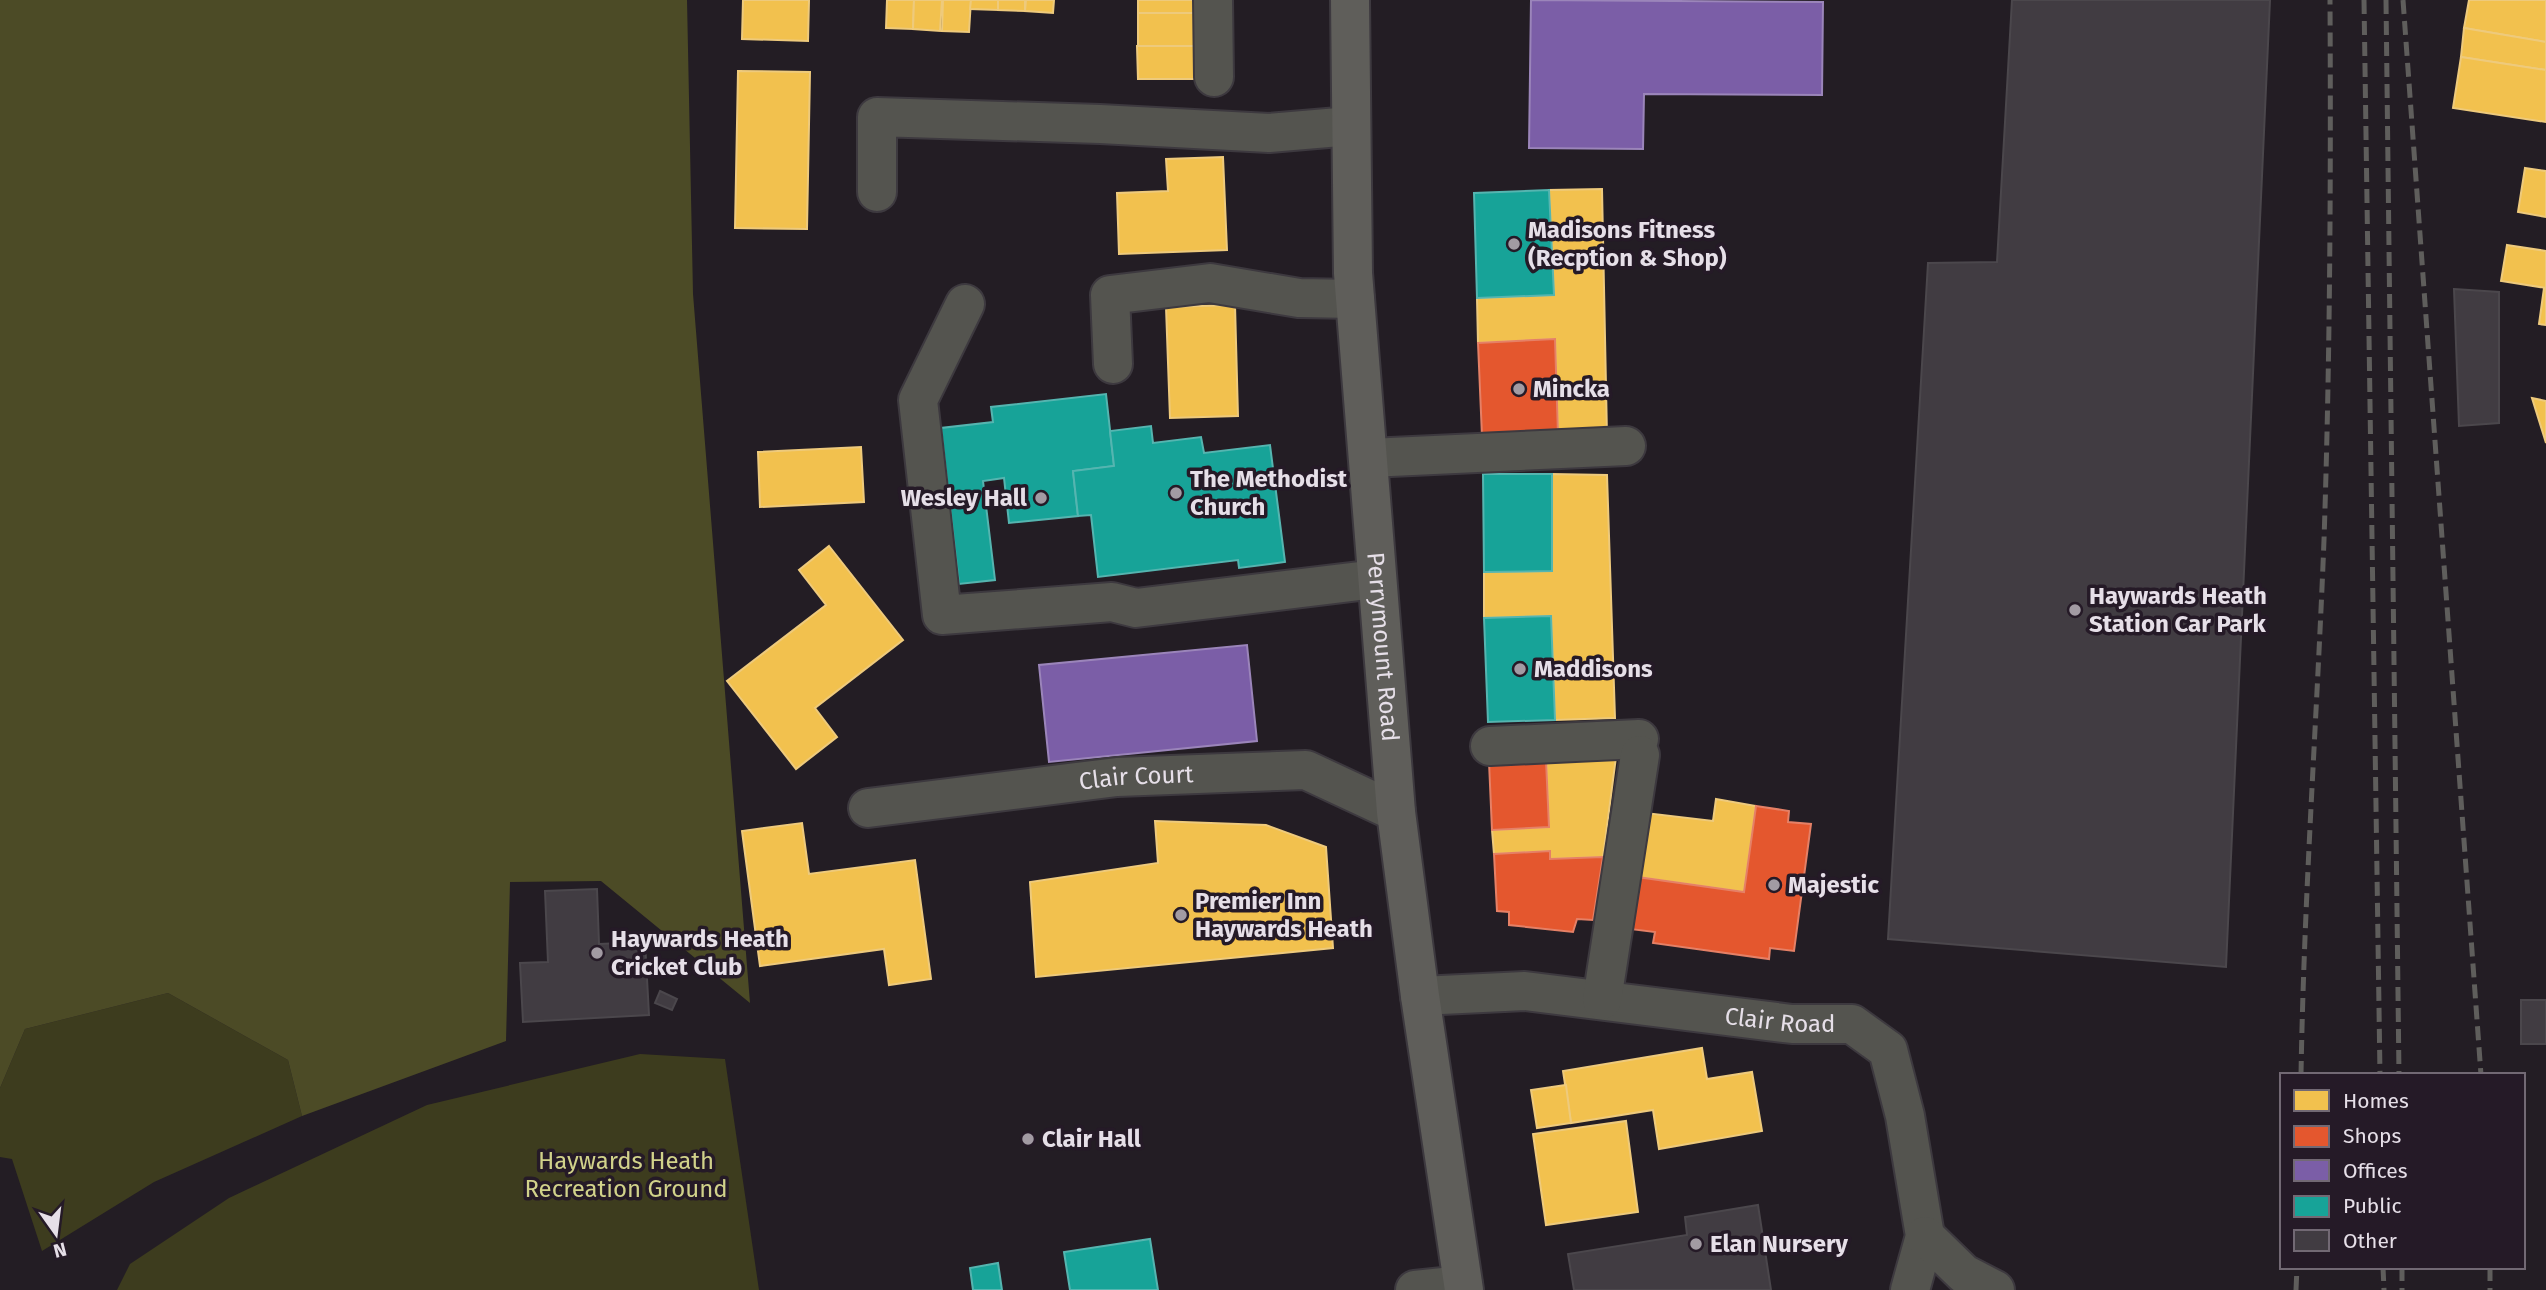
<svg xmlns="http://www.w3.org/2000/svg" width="2546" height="1290" viewBox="0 0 2546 1290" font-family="'Fira Sans',sans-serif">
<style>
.green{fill:#3d3c1e}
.forest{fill:#4c4b26}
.homes{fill:#f2c14e;stroke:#eeca7c;stroke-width:2}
.shops{fill:#e4572e;stroke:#e58066;stroke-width:2}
.offices{fill:#7b5ea7;stroke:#9b85ba;stroke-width:2}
.public{fill:#17a398;stroke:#55b5b0;stroke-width:2}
.building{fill:#413c42;stroke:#4b474c;stroke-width:2}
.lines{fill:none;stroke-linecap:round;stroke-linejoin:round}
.minor-casing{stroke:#3d393f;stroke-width:42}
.major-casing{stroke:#3d393f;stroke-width:42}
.minor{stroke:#54544f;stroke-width:38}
.major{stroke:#5f5e5a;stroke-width:38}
.rail{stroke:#5f5e5c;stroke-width:5;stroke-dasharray:14 7;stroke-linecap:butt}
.poi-dot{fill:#a29ba3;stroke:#251a27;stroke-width:2.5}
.labels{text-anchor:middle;stroke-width:7;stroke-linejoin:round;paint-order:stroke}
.poi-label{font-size:24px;font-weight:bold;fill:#e6dfe8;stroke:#251a27;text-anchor:start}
.street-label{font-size:24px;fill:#e6dfe8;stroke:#251a27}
.park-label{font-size:24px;fill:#d1d28a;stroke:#251a27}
</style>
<rect width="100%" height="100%" fill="#231d24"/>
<g class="green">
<polygon points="168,993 288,1060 302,1116 154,1182 42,1251 12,1159 0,1157 0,1088 25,1029"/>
<polygon points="640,1054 725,1059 759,1290 117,1290 130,1264 229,1198 427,1105"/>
</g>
<polygon class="forest" points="0,0 687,0 693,294 750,1003 601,881 510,882 506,1041 302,1116 288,1060 168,993 25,1029 0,1088"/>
<g class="homes">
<polygon points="743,0 809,0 808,41 742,39"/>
<polygon points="887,0 914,0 913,29 886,28"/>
<polygon points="914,0 942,0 940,31 913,29"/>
<polygon points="943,0 971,0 969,32 942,31"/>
<polygon points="971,0 998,0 998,10 970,9"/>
<polygon points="998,0 1025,0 1025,11 998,10"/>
<polygon points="1026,0 1054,0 1053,13 1025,11"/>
<rect x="1138" y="0" width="63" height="13"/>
<polygon points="2469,0 2546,0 2546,42 2464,28"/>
<rect x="1138" y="13" width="63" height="33"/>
<polygon points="2464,28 2546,42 2546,70 2461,57"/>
<polygon points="1137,46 1201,46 1201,79 1138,79"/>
<polygon points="2461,57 2546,70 2546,122 2453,108"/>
<polygon points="738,71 810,72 807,229 735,228"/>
<polygon points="1223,157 1227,250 1119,254 1117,193 1168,191 1166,159"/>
<polygon points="2525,168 2546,171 2546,217 2518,212"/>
<polygon points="1602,189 1607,436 1558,435 1555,339 1478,343 1477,298 1554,295 1549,190"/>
<polygon points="2507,245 2546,251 2546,288 2501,281"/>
<polygon points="2544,288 2546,288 2546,325 2539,324"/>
<polygon points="1235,305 1238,416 1170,418 1166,307"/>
<polygon points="2532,398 2546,401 2546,443"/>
<polygon points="861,447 864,502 760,507 758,452"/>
<polygon points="1552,474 1607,475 1615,718 1555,720 1551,616 1484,618 1484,572 1552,571"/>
<polygon points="829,546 903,640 815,708 837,737 796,769 727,681 826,605 799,570"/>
<polygon points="1616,757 1603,857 1550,859 1550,851 1494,854 1492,830 1549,827 1546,760"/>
<polygon points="1716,799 1756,806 1744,892 1637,877 1646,813 1713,821"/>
<polygon points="1155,821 1266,825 1326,847 1333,948 1036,977 1030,882 1158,863"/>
<polygon points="802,823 809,874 915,860 931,979 889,985 884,949 760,966 742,831"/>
<polygon points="1702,1048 1707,1079 1752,1072 1762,1131 1659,1149 1653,1110 1571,1123 1563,1071"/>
<polygon points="1566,1085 1571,1123 1537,1128 1531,1090"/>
<polygon points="1626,1121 1638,1212 1546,1225 1533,1134"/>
</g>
<g class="shops">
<polygon points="1555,339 1558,435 1482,436 1478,343"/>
<polygon points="1546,760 1549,827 1492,830 1489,762"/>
<polygon points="1756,806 1789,811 1788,822 1811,824 1794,951 1770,948 1769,959 1653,943 1655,932 1630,929 1637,877 1744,892"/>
<polygon points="1550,851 1550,859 1603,857 1593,920 1577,919 1573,932 1509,925 1509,912 1497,911 1494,854"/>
</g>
<g class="offices">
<polygon points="1531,0 1823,2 1822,95 1644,94 1643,149 1529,148"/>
<polygon points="1247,645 1257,741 1049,762 1039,665"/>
</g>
<g class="public">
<polygon points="1549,190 1554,295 1477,298 1474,193"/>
<polygon points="1106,394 1114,466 1073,471 1078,516 1009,523 1004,478 983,481 995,580 959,584 941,428 993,422 991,407"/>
<polygon points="1151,426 1153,443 1201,437 1204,453 1270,445 1285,562 1239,568 1238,560 1098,577 1091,515 1078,516 1073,471 1114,466 1110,431"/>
<polygon points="1483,474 1552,474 1552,571 1484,572"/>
<polygon points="1551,616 1555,720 1488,722 1484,618"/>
<polygon points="1150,1239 1158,1290 1070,1290 1064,1252"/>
<polygon points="998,1263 1002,1290 973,1290 970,1268"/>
</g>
<g class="building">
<polygon points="2012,0 2270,0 2226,967 1888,939 1928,263 1997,262"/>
<polygon points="2454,289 2499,292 2499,423 2459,426"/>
<polygon points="597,889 599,944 645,942 649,1015 523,1022 520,963 548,962 545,891"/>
<polygon points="660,991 677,999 672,1010 655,1003"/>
<rect x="2521" y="1000" width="25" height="44"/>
<polygon points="1758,1205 1771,1290 1574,1290 1568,1254 1687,1235 1685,1217"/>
</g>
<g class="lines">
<g class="minor-casing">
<g id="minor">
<polyline points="1213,0 1214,77"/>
<polyline points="877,192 877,117 1100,124 1269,133 1351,126"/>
<polyline points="965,304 918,400 942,615 1112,602 1136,608 1376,579"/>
<polyline points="1113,364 1110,295 1210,283 1299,298 1355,299"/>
<polyline points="1369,458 1626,446"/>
<polyline points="1490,746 1639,739"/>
<path id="s1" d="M868,808L1117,777L1306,770L1396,812"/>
<path id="s2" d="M1420,996L1525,991L1792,1024H1852L1888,1050L1905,1116L1925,1236L1910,1290"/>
<polyline points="1602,1000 1640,755"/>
<polyline points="1925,1236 1964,1274 1995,1290"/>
<polyline points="1415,1290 1463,1285"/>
</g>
</g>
<g class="major-casing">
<g id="major">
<path id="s3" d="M1350,0L1353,273L1396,812L1420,996L1464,1290"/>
</g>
</g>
<use href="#minor" class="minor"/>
<use href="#major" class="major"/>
<g class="rail">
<polyline points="2364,0 2380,1075"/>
<polyline points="2386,0 2399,1075"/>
<polyline points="2403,0 2481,1075"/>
<path d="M2301,1075C2304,896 2317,719 2324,540C2330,360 2331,180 2330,0"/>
<polyline points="2383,1267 2384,1290"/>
<polyline points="2402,1267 2402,1290"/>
<polyline points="2490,1267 2490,1290"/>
<polyline points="2296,1290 2297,1267"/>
</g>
</g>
<g class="poi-dot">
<circle cx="1514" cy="244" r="7"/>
<circle cx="1519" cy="389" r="7"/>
<circle cx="1176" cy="493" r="7"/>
<circle cx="1041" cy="498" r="7"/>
<circle cx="2075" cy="610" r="7"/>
<circle cx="1520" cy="669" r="7"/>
<circle cx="1774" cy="885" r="7"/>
<circle cx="1181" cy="915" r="7"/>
<circle cx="597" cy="953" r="7"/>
<circle cx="1028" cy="1139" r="7"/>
<circle cx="1696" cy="1244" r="7"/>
</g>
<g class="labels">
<g class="poi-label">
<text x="1528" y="238">Madisons Fitness<tspan x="1528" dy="28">(Recption &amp; Shop)</tspan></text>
<text x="1533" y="397">Mincka</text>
<text x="1190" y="487">The Methodist<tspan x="1190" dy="28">Church</tspan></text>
<text x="1027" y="506" text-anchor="end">Wesley Hall</text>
<text x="2089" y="604">Haywards Heath<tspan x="2089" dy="28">Station Car Park</tspan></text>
<text x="1534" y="677">Maddisons</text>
<text x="1788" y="893">Majestic</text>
<text x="1195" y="909">Premier Inn<tspan x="1195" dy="28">Haywards Heath</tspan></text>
<text x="611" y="947">Haywards Heath<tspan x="611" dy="28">Cricket Club</tspan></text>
<text x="1042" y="1147">Clair Hall</text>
<text x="1710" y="1252">Elan Nursery</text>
</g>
<g class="street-label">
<text dy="8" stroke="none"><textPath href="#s3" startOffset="648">Perrymount Road</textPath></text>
<text dy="8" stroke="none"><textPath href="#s1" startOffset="270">Clair Court</textPath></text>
<text dy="8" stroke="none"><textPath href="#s2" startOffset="362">Clair Road</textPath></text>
</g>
<g class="park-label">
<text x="626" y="1169">Haywards Heath<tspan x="626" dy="28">Recreation Ground</tspan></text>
</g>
</g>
<rect x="2280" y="1073" width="245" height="196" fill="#251a27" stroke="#726974" stroke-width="2"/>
<rect x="2294" y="1090" width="35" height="21" fill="#f2c14e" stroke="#726974" stroke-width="2"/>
<text x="2343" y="1108" font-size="21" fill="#e6dfe8">Homes</text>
<rect x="2294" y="1126" width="35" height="21" fill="#e4572e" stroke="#726974" stroke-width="2"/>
<text x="2343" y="1143" font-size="21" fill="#e6dfe8">Shops</text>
<rect x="2294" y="1160" width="35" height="21" fill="#7b5ea7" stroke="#726974" stroke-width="2"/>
<text x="2343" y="1178" font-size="21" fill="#e6dfe8">Offices</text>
<rect x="2294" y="1196" width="35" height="21" fill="#17a398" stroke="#726974" stroke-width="2"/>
<text x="2343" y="1213" font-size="21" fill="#e6dfe8">Public</text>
<rect x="2294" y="1230" width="35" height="21" fill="#413c42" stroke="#726974" stroke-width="2"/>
<text x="2343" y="1248" font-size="21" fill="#e6dfe8">Other</text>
<g transform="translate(56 1234) rotate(166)" stroke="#251a27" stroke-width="5" paint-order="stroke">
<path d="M0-5L12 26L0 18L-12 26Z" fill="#e6dfe8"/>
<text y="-10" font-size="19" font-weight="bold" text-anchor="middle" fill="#e6dfe8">N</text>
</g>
</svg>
